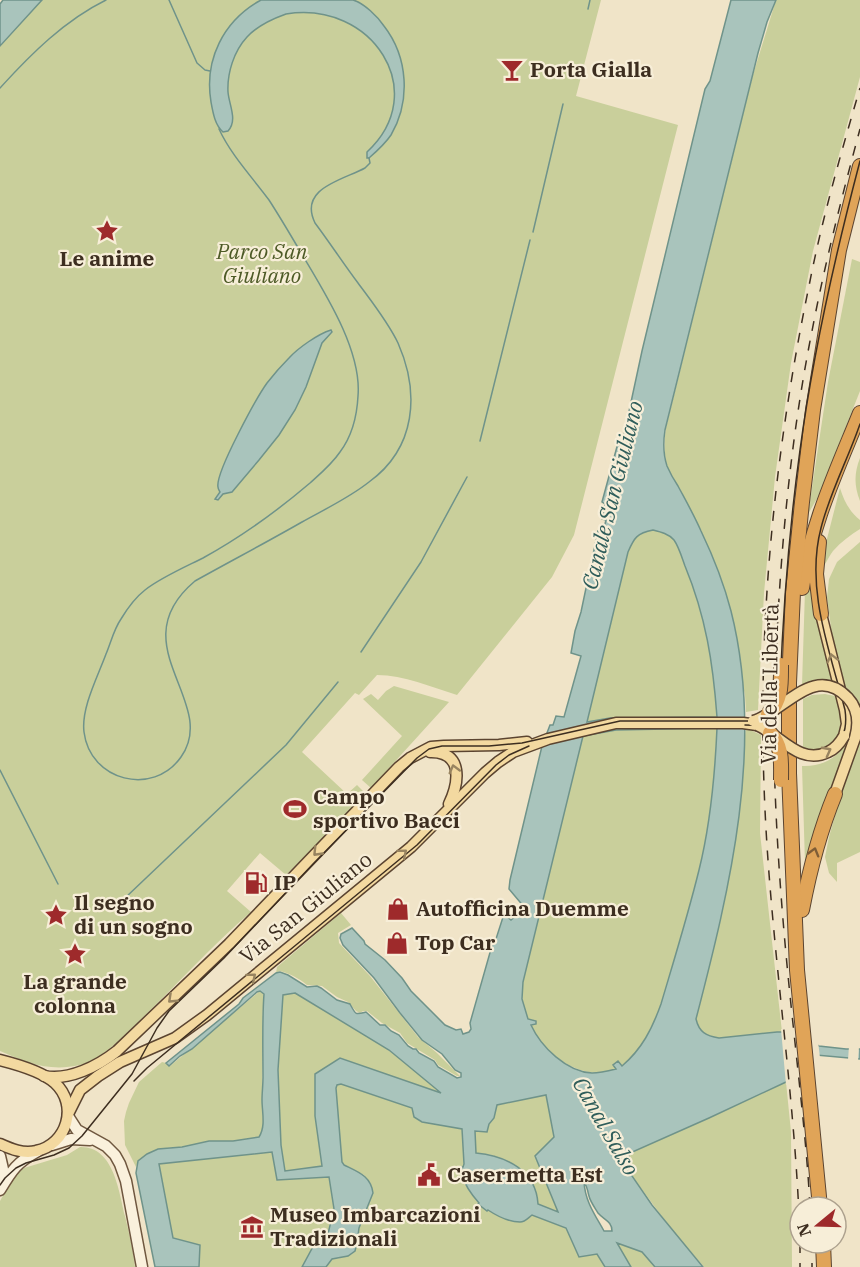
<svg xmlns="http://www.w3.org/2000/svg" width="860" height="1267" viewBox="0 0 860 1267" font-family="'IBM Plex Serif',serif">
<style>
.green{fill:#c9cf9b}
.water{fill:#a9c4bc;stroke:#6f938a;stroke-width:1.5;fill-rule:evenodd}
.pier{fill:#f0e4c8}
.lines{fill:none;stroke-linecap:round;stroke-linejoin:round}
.stream{stroke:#6f938a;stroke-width:1.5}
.secondary-casing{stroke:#6f573f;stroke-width:13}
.primary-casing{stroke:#5b4430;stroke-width:13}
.highway-casing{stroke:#5b4430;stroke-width:16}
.secondary{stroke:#faf1dc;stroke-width:10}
.primary{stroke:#f3d9a0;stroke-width:10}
.highway{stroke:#e0a458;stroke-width:14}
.tram{stroke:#3d2e20;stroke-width:1.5}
.rail{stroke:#3d2e20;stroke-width:1.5;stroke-dasharray:10 10;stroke-linecap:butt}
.primary-bridge-casing{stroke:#5b4430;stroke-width:13;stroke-linecap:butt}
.highway-bridge-casing{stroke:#5b4430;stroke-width:16;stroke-linecap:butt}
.primary-bridge{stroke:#f3d9a0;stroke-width:10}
.highway-bridge{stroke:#e0a458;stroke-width:14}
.oneway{stroke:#988460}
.oneway2{stroke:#7e5d36}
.labels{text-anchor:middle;stroke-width:4.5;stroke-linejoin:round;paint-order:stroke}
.poi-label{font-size:21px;font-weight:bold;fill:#3d2e20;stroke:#f7eed8;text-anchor:start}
.park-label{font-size:21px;font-style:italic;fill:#4d5a26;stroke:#f7eed8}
.street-label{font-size:21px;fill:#3d2e20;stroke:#f7eed8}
.water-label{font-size:22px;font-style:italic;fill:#2f5d5a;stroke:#f7eed8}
</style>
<rect width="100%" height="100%" fill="#f0e4c8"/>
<g class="green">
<path d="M42,0H601L576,96L678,125L574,535L552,577L457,695C431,687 404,675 377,675L359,695L355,693L302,752L347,794L357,785L366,794L286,875L260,853L227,891L251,912C210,947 174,988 135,1025C119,1040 102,1059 80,1065C49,1072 28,1063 0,1051V46Z"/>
<path d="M776,0H860V77L813,251L791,363L775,477L764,593L758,710L746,712L745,695L717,569L701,531L667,467C664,453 664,441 666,428L752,78Z"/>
<polygon points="852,259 860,262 860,391 818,497 808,514 828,382"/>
<path d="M860,458V501C854,486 854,473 860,458Z"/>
<path d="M840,488C844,501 849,511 860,520V529C850,535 841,542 833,551C828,557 826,566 819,570Z"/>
<path d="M653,530C661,532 669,534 674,540C679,547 682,558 685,566C706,617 713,663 717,717L586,722L628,552C634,538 637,533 653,530Z"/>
<polygon points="860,542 860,714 844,689 834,650 827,597 829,579 837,562"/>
<polygon points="812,557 835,685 821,682 802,685 805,590"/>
<polygon points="394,686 449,702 371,788 362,780 402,736 363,699 371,694 378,700 386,691"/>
<path d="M825,694L835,696L841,701C841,710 844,723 841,731C837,746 817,758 803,748V699L812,695Z"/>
<path d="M848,711L851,712L855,725L805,863L802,766C821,767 840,758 847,739C850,731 848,719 848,711Z"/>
<path d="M717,728C715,774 710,826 699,870C688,915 674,960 661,1004C653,1027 642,1056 618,1068C580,1087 533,1046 524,1010C522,1001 522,992 523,982L583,736L616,730Z"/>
<path d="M746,728L761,735L760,833L782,1032L719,1038C706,1036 699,1032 696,1019L721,916Z"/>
<polygon points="860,735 860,852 837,863 837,882 829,873 825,857 829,837 844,783"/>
<path d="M341,913L351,925L338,933L339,943L370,976L418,1037L437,1053L460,1076H457L438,1065L435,1060L407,1043L400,1033L382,1023L367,1011H363L360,1013L356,1011L348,1002L337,997L322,986L307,985C300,979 289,973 280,971L276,973L277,967Z"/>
<path d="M260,991L264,994C262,1010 263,1028 263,1045C263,1063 262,1082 262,1100C262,1112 266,1126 259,1137L233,1141H209L182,1147L166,1148L138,1161L136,1167L125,1145L124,1121L126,1112L129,1103L139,1082L162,1062L166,1063L170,1066Z"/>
<polygon points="295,993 389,1050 443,1094 340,1058 315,1074 315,1116 322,1167 285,1171 281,1145 278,1070 282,995"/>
<polygon points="786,1082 791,1132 792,1267 704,1267 669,1226 632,1176 627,1163 630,1153 709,1118"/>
<path d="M339,1083L412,1108L414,1117L462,1129C463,1139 465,1151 464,1162C464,1169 462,1174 464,1181C467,1189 472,1194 478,1200C492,1214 513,1229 532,1215L566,1228L579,1257L597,1254L605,1267H326L332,1259L341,1258L352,1254L356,1247L359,1228L373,1193L371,1184L364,1175L344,1165L342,1162L336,1088L337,1085Z"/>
<polygon points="546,1095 554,1137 535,1156 559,1213 538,1204 537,1195 513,1164 492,1155 476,1153 475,1131 487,1132 489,1124 494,1118 497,1105"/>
<path d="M80,1147C114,1146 119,1192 125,1216C129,1233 133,1250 135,1267H0V1201L13,1177L24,1168L67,1155Z"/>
<polygon points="272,1152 277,1180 329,1177 334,1209 326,1243 315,1243 302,1267 199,1267 200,1245 173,1238 159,1164"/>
<polygon points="616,1243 642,1252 655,1267 631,1267"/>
</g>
<g class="water">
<polygon points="3,0 42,0 0,46 0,4"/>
<path d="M261,0C284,0 307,0 330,0C337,0 346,0 353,0C364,3 378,17 384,26C408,57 411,101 391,135C385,144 377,151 369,158H367V152C432,92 372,0 286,14C272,19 258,25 247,37C234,51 227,73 228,92C229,105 238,120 228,131L223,132C215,125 213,113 211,102C204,60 223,21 261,0Z"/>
<path d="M731,0H776L767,22L758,53L665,430C663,443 663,454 667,466C670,473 674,480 678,486C686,501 694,515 701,531C713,556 724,584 731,611C765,745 730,888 696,1019C699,1032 706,1036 719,1038L777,1032H800L819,1046L846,1049H860V1059L816,1055L786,1082L709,1118L630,1153L627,1163L632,1176L652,1205L703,1267H655L642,1252L617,1243L631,1267H605L597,1254L579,1257L566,1228L532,1215C528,1218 525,1222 520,1222C510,1222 497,1216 488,1210L487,1211L478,1204L479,1203C471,1194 465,1186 462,1175H461L462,1167H463L464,1164L462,1129L422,1122L414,1117L412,1108L341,1084L337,1085L336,1088L342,1162L344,1165C358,1172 371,1176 373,1193L359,1228L357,1243L355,1251L348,1256L332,1259L326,1267H302L315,1243L326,1242L334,1209L329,1177L277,1180L272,1152L159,1164L173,1238L200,1245L199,1267H155L136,1173L138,1161L147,1154L158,1149L182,1147L209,1141H233L259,1137C266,1126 262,1112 262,1100C262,1093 263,1085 263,1077C263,1049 262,1021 264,994L260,991L257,992L192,1049L180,1056L169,1066L166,1063L239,1004L243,998L276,973L280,972L288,975L307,987L317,986L321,988L337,1000L350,1004C356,1015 355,1015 366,1012L380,1025H385L391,1031L399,1035L408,1046L413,1049H416L419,1053L434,1061L438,1067L457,1078L461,1077V1073L455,1070L442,1054L422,1040L400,1013L374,978L343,945L340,938L341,934L352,928L364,941L365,944L385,960L402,978L411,991L445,1025L456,1030L461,1029L463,1034L469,1032L471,1029L470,1023L493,942H495L504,914L511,920L518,914V912L525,908L509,889L510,880L542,746L550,725H553L556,716L564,717L581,656L571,653L575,631L581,612L598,531L603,532L606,520L602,519L605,504L602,502L618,443L622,444L642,351L705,89L710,81ZM653,530C661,532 669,534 674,540C679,547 682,558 685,566C706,617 713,663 717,717L610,718L587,722L628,552C634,538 637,533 653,530ZM717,728C715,774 710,826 699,870C688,915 674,960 661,1004C652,1029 642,1049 622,1066L618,1061L613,1065L616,1069C608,1071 600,1073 592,1073C567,1072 541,1047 531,1025L536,1024V1021L528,1019L522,999L523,982L583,736L616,730ZM295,993L389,1050L441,1093L340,1058L315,1074V1116L322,1166L285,1171L281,1145L278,1070L283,995ZM546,1095L554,1137L535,1156L558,1212L538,1204C536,1170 506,1156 476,1153L475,1131L487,1132L489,1124L494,1118L497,1105ZM584,1182C588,1187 587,1190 589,1196C590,1201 595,1208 598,1213C604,1220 612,1221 612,1231H604C595,1215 585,1201 584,1182Z"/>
<path d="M331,330L332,332L322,343L306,387L295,410L279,435L259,460L232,492L223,494L218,500L215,499L220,492C219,490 218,489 218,487C215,473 257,397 267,383C274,374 281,366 289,358C298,348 318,334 331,330Z"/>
</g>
<g class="pier">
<polygon points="781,1029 801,1029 818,1041 820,1058 814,1060 807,1073 802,1077 786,1085"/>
<polygon points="849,1046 859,1046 858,1061 848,1060"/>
</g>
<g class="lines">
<g class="stream">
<polyline points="169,0 197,63 205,70 210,71"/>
<polyline points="588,9 590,0"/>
<path d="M0,88C31,54 65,20 106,0"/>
<path d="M219,129C231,155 252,177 269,200C280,217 290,234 300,251C323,290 362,349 358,396C357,416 352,436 340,452C332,464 320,474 310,483C276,512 241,537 203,558C185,567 160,578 145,590C136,597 127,609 121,619C114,629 111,642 106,654C98,676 81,708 84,732C90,781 153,797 181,757C220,702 119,645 195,581C231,561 267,542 302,522C325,509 349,498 369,482C416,448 420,393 398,343C388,322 372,302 358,283C343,263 330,243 315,223C298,188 343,180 365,168L370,163L369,158"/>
<polyline points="533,232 563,104"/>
<polyline points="480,441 530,240"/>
<polyline points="361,652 421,562 467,477"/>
<polyline points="0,770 58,884"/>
<polyline points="125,898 286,745 338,682"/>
</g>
<g class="secondary-casing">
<g id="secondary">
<polyline points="68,1116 77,1130 106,1146 115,1155 120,1164 126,1181 142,1267"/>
<polyline points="52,1145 71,1139 90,1140"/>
<polyline points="0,1156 3,1169 1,1185"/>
<path d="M0,1190C12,1170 17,1162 38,1151"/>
</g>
</g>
<g class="primary-casing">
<g id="primary">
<polyline points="821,614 845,710 847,724 844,736"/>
<path d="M430,752C464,751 459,783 449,804"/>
<polyline points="835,794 855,738"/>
<path d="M0,1060C16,1064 43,1072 55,1083C79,1105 67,1145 36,1151C23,1154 11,1149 0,1144"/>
<path d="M44,1076C69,1081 98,1066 117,1051L229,944L399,767L410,758L431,747L444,746L499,745L527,742"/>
<polyline points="68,1114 80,1090 98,1076 120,1062 175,1038 207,1015 411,847 485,773 498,762 513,752 548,739 616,723 743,723 757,725"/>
</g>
</g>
<g class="highway-casing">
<g id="highway">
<polyline points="819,542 816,574 821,614"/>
<path d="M802,588C810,527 837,470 860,413"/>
<path d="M802,910C810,868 819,833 835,794"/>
<polyline points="820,1207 797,970 789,773 789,683 793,592 802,502 813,410 839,250 860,166"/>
<polyline points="823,1243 824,1267"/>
</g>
</g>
<use href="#secondary" class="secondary"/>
<use href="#primary" class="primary"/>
<use href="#highway" class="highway"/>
<g class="tram">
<path d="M745,725C750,725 754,725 759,726C785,735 802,771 833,748C846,738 847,724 845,710C830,651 805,589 821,528C830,492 848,459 860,424"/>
<polyline points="134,1081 147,1068 417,845 496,765 509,755 529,746"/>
<path d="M0,1185L5,1178L16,1168L26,1163L54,1155L69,1148L82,1136L132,1074L157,1028L169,1011L224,958L313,864L417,758L429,749L442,746H489L522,743L620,721H749C767,717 777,708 780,690C783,610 789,530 800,450C813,353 835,256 860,161"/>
</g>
<g class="rail">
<path d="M810,1207C807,1149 800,1091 794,1033C785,951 778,870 775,788C773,737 775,686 777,635C782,533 792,431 812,331C825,263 842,196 860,129"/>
<path d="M800,1239C795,1087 769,937 764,785C758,618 775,450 809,286C822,219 841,153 860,88"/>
<polyline points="800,1243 800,1267"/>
<polyline points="812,1243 812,1267"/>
</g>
<g class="primary-bridge-casing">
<g id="primary-bridge">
<path d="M753,721C783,713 814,662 848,698C859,710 859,724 855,738"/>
<path d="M757,725C780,735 800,766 828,752C835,749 840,743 844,736"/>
</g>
</g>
<g class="highway-bridge-casing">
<g id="highway-bridge">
<path d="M768,714C782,700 781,684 781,665"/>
<path d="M770,733C783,746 781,763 781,780"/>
</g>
</g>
<use href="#primary-bridge" class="primary-bridge"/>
<use href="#highway-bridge" class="highway-bridge"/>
</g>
<defs><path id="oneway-chevron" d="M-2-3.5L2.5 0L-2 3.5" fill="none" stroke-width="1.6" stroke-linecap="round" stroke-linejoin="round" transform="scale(1.5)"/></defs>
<g class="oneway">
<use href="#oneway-chevron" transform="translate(832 658) rotate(-104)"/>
<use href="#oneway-chevron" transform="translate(827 751) rotate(-28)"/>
<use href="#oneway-chevron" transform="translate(454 769) rotate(-105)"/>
<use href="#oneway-chevron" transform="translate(317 852) rotate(134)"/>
<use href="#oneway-chevron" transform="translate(403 853) rotate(-40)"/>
<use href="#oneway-chevron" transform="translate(252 977) rotate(-40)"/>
<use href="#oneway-chevron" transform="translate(172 999) rotate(137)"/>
</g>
<use class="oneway2" href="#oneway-chevron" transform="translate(814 852) rotate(-74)"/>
<defs>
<g id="bar-bare" transform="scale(1.8)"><path d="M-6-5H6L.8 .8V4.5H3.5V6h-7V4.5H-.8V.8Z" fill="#9e2a2b" stroke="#f7eed8" stroke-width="2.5" paint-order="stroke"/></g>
<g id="sight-bare" transform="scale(1.8)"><path d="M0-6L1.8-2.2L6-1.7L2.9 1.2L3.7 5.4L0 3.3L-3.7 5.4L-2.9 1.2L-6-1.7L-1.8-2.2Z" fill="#9e2a2b" stroke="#f7eed8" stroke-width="2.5" paint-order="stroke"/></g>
<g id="stadium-bare" transform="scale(1.8)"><path d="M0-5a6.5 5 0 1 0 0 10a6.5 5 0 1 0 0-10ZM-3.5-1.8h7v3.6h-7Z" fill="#9e2a2b" stroke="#f7eed8" stroke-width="2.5" paint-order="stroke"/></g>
<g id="fuel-bare" transform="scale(1.8)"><path d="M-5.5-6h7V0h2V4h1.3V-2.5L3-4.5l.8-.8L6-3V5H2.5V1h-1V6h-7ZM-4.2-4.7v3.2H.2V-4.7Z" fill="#9e2a2b" stroke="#f7eed8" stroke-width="2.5" paint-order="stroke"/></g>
<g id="shop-bare" transform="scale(1.8)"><path d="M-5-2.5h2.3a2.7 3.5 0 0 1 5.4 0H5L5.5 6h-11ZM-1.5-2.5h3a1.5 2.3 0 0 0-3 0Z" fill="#9e2a2b" stroke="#f7eed8" stroke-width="2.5" paint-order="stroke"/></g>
<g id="civic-bare" transform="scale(1.8)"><path d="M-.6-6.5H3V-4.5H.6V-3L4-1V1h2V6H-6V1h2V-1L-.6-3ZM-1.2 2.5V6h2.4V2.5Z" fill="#9e2a2b" stroke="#f7eed8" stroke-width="2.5" paint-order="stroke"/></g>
<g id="museum-bare" transform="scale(1.8)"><path d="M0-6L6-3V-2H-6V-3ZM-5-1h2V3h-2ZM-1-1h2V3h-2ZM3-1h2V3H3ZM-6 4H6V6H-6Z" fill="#9e2a2b" stroke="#f7eed8" stroke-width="2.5" paint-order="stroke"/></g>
</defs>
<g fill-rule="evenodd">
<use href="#bar-bare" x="512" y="70"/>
<use href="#sight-bare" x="107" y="231"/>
<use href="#stadium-bare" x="295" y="809"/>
<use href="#fuel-bare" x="256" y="883"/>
<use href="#shop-bare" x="398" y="909"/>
<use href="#sight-bare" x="56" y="915"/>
<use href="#shop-bare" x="397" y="943"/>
<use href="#sight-bare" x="75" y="954"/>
<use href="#civic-bare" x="429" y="1175"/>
<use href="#museum-bare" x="252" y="1227"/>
</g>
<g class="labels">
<g class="poi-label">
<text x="530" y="77">Porta Gialla</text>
<text x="107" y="266" text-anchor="middle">Le anime</text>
<text x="313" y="804">Campo<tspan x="313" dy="24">sportivo Bacci</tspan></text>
<text x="274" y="890">IP</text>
<text x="74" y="910">Il segno<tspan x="74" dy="24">di un sogno</tspan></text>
<text x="416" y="916">Autofficina Duemme</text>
<text x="415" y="950">Top Car</text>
<text x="75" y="989" text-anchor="middle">La grande<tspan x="75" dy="24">colonna</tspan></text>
<text x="447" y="1182">Casermetta Est</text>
<text x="270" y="1222">Museo Imbarcazioni<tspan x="270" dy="24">Tradizionali</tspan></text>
</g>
<g class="park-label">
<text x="262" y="259">Parco San<tspan x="262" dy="24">Giuliano</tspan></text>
</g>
<g class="street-label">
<text transform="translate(770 684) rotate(-89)" y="7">Via della Libertà</text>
<text transform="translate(306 908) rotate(-39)" y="7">Via San Giuliano</text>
</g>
<g class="water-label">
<text transform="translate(612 495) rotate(-76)" y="8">Canale San Giuliano</text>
<text transform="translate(606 1126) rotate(60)" y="8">Canal Salso</text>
</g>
</g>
<g transform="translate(818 1225) rotate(251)"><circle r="28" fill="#f7eed8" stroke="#ada18e" stroke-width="1.5"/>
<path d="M0-4.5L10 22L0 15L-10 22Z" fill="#9e2a2b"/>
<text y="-9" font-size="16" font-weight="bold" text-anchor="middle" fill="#3d2e20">N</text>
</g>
</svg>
